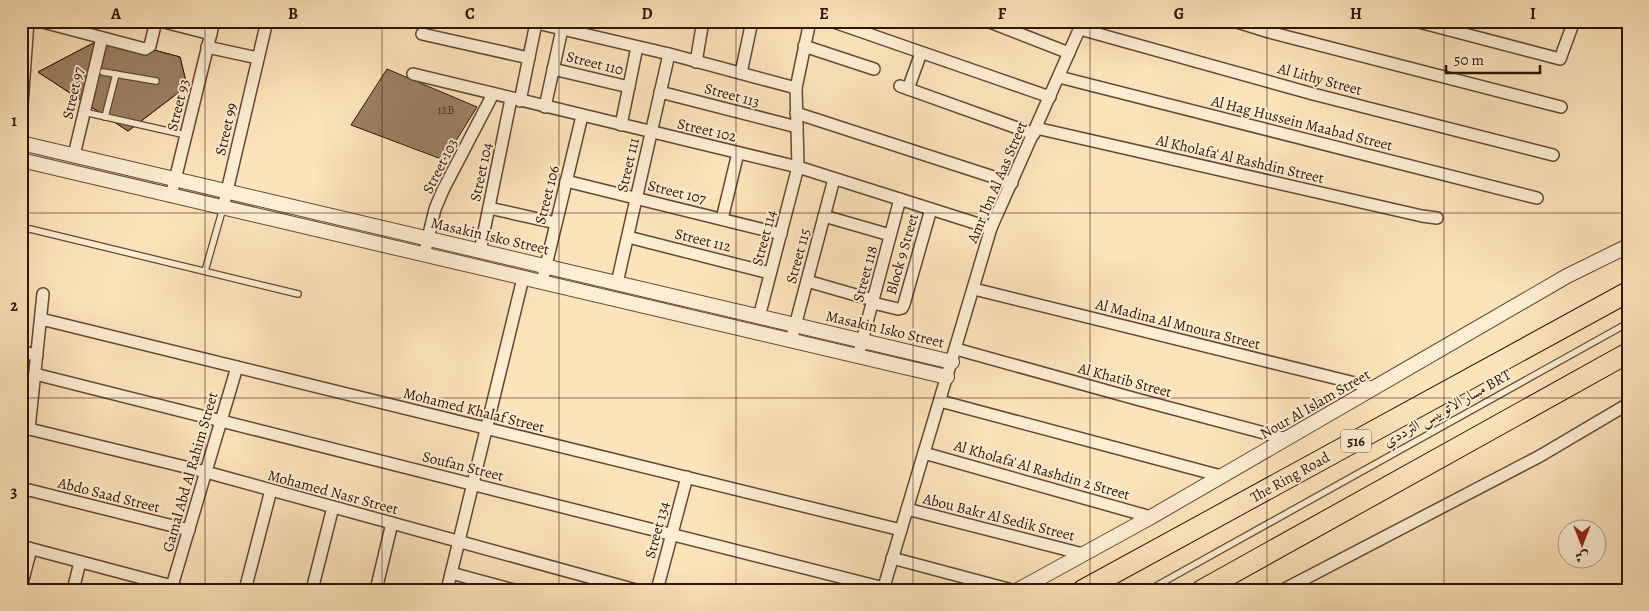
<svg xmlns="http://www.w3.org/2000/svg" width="1649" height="611" viewBox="0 0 1649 611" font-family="Alegreya,Amiri,serif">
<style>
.building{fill:#9b8063;stroke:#311404}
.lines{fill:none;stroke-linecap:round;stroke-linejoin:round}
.service-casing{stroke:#644832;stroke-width:8}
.minor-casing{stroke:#644832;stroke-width:14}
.tertiary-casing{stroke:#644832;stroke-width:16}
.motorway-casing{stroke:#311404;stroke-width:22}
.service{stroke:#fdedd2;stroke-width:5.5}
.minor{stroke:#fdedd2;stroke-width:11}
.tertiary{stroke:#fdedd2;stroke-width:14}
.motorway{stroke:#fce3ba;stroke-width:20}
.grid{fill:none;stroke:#311404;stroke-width:1;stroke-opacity:0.55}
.labels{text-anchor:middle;stroke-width:4;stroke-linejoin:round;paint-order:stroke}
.number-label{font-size:12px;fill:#4c2f1c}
.shield{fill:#fdedd2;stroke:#6e5542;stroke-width:1}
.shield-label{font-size:14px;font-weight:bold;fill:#311404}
.street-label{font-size:15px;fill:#311404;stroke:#fdedd2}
.neatline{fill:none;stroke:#311404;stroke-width:2}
.grid-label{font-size:16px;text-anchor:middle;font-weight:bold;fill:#311404}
</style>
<rect width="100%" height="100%" fill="#fce3ba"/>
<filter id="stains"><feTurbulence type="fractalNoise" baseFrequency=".004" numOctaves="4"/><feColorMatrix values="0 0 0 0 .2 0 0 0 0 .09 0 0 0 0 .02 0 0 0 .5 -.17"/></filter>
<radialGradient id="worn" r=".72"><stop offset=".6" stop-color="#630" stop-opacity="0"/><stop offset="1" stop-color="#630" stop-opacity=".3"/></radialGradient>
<g class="building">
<polygon points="105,37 180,57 187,86 128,131 38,72"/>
<polygon points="105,37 180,57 187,86 128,131 38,72"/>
<polygon points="387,69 477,107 444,160 351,125"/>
</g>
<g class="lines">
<g class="service-casing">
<g id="service">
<polyline points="103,72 156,81"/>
<polyline points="84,112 186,135"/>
<polyline points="105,117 116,74"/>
<polyline points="30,229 298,294"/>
<polyline points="205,271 223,208"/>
<polyline points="1149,590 1628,323"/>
</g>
</g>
<g class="minor-casing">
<g id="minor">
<polyline points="39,21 145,49 150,46 156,21"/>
<polyline points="160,21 211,34"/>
<polyline points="528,21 669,54 796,88"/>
<polyline points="831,21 1050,97"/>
<polyline points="987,21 1069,53"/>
<polyline points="1234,21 1269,32 1561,107"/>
<polyline points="1415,21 1560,59 1574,21"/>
<polyline points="1080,29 1313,94 1553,155"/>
<polyline points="422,34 529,58"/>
<polyline points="804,46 874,69"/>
<polyline points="207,47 258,58"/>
<polyline points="696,62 703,21"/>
<polyline points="553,69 629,87"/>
<polyline points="741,73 752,21"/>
<polyline points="413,74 798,167 991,228"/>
<polyline points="1059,77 1537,198"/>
<polyline points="900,86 1034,134"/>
<polyline points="908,89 921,53"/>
<polyline points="660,92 797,127"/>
<polyline points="520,101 536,23"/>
<polyline points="545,107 562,29"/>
<polyline points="796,113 1012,183"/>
<polyline points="21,118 28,21"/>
<polyline points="621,125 637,47"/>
<polyline points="1036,128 1422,216 1437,218"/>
<polyline points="74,155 102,38"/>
<polyline points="566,181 781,234"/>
<polyline points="171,196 214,21"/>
<polyline points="223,208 267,21"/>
<polyline points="489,208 556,223"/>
<polyline points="824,216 890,235"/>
<polyline points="722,219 738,153"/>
<polyline points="628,237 770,273"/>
<polyline points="480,251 511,99"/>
<polyline points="424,255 435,209 443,190 493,94"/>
<polyline points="807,281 873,300"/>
<polyline points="542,282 582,116"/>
<polyline points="617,283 669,54"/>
<polyline points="974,289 1375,388"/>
<polyline points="873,303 898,309 902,308 904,304 931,209"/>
<polyline points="759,317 798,167 796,88 810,21"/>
<polyline points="41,319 901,530"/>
<polyline points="791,341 834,179"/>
<polyline points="956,349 1140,400 1287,439"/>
<polyline points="21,352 37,355"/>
<polyline points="858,356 900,199"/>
<polyline points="35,374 884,588"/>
<polyline points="940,401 1221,476"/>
<polyline points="21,427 206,472 636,590"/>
<polyline points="29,429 43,294"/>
<polyline points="924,453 1151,517"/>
<polyline points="21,488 189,530"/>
<polyline points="907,509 1083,554"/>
<polyline points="21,546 172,586 180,590"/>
<polyline points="892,558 1012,590"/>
<polyline points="451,573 514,590"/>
<polyline points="172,586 237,367"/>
<polyline points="21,587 31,549"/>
<polyline points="73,590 80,562"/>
<polyline points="245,590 271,490"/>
<polyline points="312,590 333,507"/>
<polyline points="376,590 392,523"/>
<polyline points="447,590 523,278"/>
<polyline points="657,590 687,477"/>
<polyline points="883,590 991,228 1083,21"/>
<polyline points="1283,590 1540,456 1628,404"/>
</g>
</g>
<g class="tertiary-casing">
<g id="tertiary">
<polyline points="21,143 952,362"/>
<polyline points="21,160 947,377"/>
<polyline points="1018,590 1151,517 1567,276 1628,246"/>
</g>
</g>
<g class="motorway-casing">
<g id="motorway">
<polyline points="1083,590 1628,292"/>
<polyline points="1202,590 1628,353"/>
</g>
</g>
<use href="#service" class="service"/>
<use href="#minor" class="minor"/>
<use href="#tertiary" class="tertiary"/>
<use href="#motorway" class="motorway"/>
</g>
<path class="grid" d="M205,21V590M382,21V590M559,21V590M736,21V590M913,21V590M1090,21V590M1267,21V590M1444,21V590M21,213H1628M21,398H1628"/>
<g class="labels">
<g class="number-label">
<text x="446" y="114">12B</text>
</g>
<rect class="shield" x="1341" y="429.5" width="30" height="23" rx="4"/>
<g class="shield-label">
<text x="1356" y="446">516</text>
</g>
<g class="street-label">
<text transform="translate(595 63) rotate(14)" y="5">Street 110</text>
<text transform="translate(1320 79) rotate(15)" y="5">Al Lithy Street</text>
<text transform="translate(73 93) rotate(-77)" y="5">Street 97</text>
<text transform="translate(732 95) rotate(15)" y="5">Street 113</text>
<text transform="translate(178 105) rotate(-76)" y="5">Street 93</text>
<text transform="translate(1302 123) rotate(14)" y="5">Al Hag Hussein Maabad Street</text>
<text transform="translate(226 129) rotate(-77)" y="5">Street 99</text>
<text transform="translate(707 130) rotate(13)" y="5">Street 102</text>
<text transform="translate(1240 159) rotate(13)" y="5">Al Kholafa' Al Rashdin Street</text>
<text transform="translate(628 165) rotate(-77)" y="5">Street 111</text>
<text transform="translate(440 166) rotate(-63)" y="5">Street 103</text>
<text transform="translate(481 172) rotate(-78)" y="5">Street 104</text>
<text transform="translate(997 182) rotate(-67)" y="5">Amr Ibn Al Aas Street</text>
<text transform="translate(677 192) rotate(14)" y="5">Street 107</text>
<text transform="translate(547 195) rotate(-76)" y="5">Street 106</text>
<text transform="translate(490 236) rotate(13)" y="5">Masakin Isko Street</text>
<text transform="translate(764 238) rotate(-75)" y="5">Street 114</text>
<text transform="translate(703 240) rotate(14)" y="5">Street 112</text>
<text transform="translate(902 254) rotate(-74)" y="5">Block 9 Street</text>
<text transform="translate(798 256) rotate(-75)" y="5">Street 115</text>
<text transform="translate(865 274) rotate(-75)" y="5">Street 118</text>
<text transform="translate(1178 324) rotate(14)" y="5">Al Madina Al Mnoura Street</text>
<text transform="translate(885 329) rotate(13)" y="5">Masakin Isko Street</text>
<text transform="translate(1125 380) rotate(15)" y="5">Al Khatib Street</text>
<text transform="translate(1315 404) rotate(-30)" y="5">Nour Al Islam Street</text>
<text transform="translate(1447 408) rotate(-29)" y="5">مسار الاتوبيس الترددي BRT</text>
<text transform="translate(474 410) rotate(14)" y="5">Mohamed Khalaf Street</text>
<text transform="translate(463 466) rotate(14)" y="5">Soufan Street</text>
<text transform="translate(1042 470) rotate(16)" y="5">Al Kholafa' Al Rashdin 2 Street</text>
<text transform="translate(190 472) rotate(-74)" y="5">Gamal Abd Al Rahim Street</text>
<text transform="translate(1290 477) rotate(-29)" y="5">The Ring Road</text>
<text transform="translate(333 492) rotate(15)" y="5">Mohamed Nasr Street</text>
<text transform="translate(109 495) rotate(14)" y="5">Abdo Saad Street</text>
<text transform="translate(999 517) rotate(14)" y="5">Abou Bakr Al Sedik Street</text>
<text transform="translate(657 530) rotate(-75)" y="5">Street 134</text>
</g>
</g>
<rect width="1649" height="611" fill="none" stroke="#fce3ba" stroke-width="55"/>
<g transform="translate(1582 544) rotate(180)"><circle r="24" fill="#fdedd2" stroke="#ab9680"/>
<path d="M0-4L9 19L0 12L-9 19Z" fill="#8f2418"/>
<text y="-8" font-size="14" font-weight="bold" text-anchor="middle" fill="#311404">ش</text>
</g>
<path d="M1446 65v8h94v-8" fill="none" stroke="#311404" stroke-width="2.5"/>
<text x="1454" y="65" font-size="15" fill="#311404" stroke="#fdedd2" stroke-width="4" paint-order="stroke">50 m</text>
<rect x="28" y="28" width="1594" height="556" class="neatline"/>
<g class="grid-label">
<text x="116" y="19">A</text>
<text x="293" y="19">B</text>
<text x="470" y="19">C</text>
<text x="647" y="19">D</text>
<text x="824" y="19">E</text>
<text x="1002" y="19">F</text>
<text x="1179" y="19">G</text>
<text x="1356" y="19">H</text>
<text x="1533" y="19">I</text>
<text x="14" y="126">1</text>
<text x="14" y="311">2</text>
<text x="14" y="497">3</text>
</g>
<rect width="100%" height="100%" filter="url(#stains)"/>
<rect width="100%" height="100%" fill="url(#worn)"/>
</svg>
